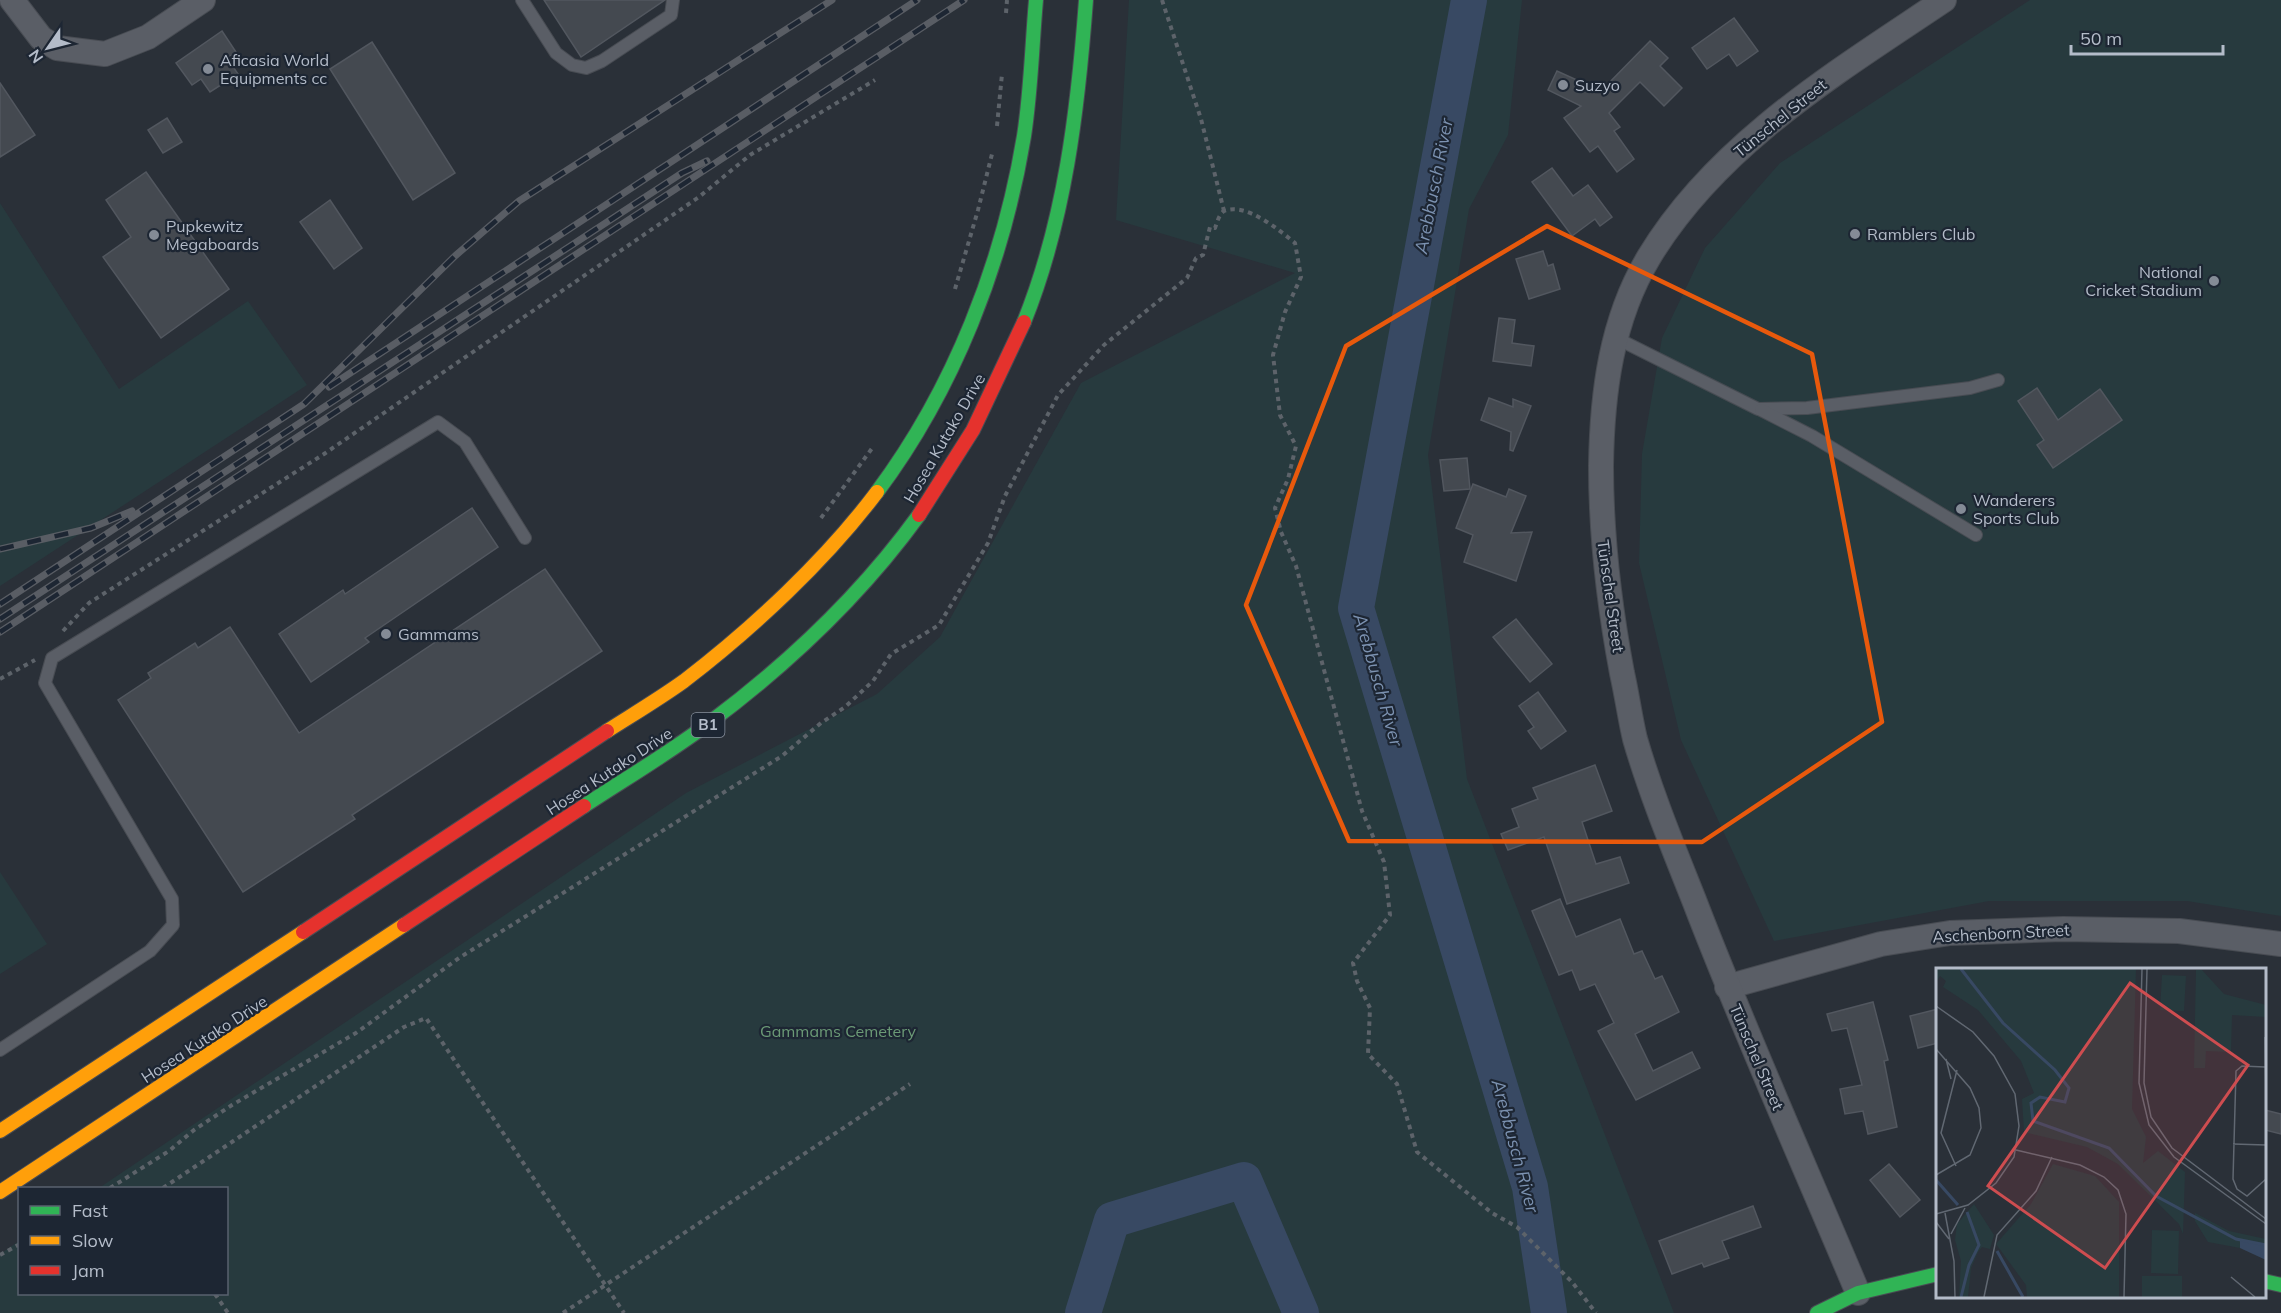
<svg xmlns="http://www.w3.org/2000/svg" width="2281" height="1313" viewBox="0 0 2281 1313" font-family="Mulish,sans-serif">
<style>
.green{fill:#273a3e}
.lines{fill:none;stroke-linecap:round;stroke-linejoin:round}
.river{stroke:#384963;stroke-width:36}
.building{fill:#444950;stroke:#52575f;stroke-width:1.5}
.lane-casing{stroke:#484c53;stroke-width:14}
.street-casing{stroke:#484c53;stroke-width:26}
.fast-casing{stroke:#484c53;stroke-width:16}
.slow-casing{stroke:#484c53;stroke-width:16}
.jam-casing{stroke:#484c53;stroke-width:16}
.path{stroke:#5d636a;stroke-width:4;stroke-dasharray:4.5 4.5;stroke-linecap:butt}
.lane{stroke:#5a5e66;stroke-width:12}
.street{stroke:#5a5e66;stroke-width:24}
.fast{stroke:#30b455;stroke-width:14}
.slow{stroke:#ff9f0a;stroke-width:14}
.jam{stroke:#e5322d;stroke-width:14}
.rail-casing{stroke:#595d64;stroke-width:7}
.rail{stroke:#1d2633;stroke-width:4.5;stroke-dasharray:14;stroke-linecap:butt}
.marked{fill:none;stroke:#e8590c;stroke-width:4.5;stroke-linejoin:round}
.poi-dot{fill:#848b96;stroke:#1d2633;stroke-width:2}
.labels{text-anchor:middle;stroke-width:4.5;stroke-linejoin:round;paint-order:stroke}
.shield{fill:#1d2633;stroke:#878f9c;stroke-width:1.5}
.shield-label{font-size:15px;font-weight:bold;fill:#b4bcc9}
.poi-label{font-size:16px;fill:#b4bcc9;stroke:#1d2633;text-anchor:start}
.street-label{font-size:16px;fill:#b4bcc9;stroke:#1d2633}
.park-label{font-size:16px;fill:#6b9a76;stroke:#1d2633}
.water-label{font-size:18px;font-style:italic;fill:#7c92b1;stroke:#1d2633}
.inset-river{fill:none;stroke:#384963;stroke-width:3}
.inset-road{fill:none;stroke:#616872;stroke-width:1.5}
.view{fill:#ce4d50;fill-opacity:0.15;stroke:#ce4d50;stroke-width:3}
.inset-edge{fill:none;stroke:#b4bcc9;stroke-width:3}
</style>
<rect width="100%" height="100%" fill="#2a3038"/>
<g class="green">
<polygon points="1129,0 1522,0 1508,135 1469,209 1428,455 1467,779 1674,1313 0,1313 0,1254 19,1241 20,1294 226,1294 226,1188 99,1188 686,793 877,694 940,637 1081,383 1295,273 1116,220"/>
<polygon points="2030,0 2281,0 2281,916 2187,901 1989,901 1774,941 1681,740 1639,563 1642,454 1662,338 1705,248 1780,163"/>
<polygon points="0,203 119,389 248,301 307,385 0,586"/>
<polygon points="0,872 47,944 0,974"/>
</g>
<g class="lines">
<g class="river">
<polyline points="1469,0 1356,608 1530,1187 1549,1313"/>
<polyline points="1083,1313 1112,1220 1244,1180 1301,1313"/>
</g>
</g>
<g class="building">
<polygon points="544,0 665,0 581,57"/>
<polygon points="1734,18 1758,51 1737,66 1729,54 1707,69 1692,48"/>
<polygon points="222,31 236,52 227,58 238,74 210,92 201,79 192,85 176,63"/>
<polygon points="1650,41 1668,58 1660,66 1682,88 1664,106 1640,82 1609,113 1620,127 1614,131 1634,159 1617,172 1598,146 1590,152 1564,118 1581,106 1548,90 1557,71 1601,91"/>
<polygon points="372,42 455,173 413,200 330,69"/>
<polygon points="0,83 35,135 0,157"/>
<polygon points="167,118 182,142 163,153 148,130"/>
<polygon points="1552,168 1573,196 1588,185 1612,217 1600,226 1595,219 1572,236 1532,182"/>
<polygon points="146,172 229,289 161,338 103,257 131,237 106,200"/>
<polygon points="330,200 362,248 334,269 300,222"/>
<polygon points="1543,251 1548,266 1553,264 1560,289 1529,299 1516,259"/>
<polygon points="1499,318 1515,320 1512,343 1534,346 1531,366 1493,361"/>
<polygon points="2037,388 2058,420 2100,389 2122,420 2053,468 2037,445 2044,440 2018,401"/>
<polygon points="1489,398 1513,407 1513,399 1531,406 1513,451 1510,450 1511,432 1481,420"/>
<polygon points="1467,458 1470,489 1444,491 1440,460"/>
<polygon points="1473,484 1506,497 1509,489 1526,496 1511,533 1532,532 1516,581 1464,562 1473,535 1456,528"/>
<polygon points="472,508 498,547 365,638 369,642 311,682 279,634 343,590 345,594"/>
<polygon points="545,569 602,651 352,815 355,819 243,892 118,700 151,678 148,673 195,643 198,648 230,627 299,733"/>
<polygon points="1516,619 1552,664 1530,682 1493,637"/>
<polygon points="1538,692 1566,731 1541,749 1528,731 1534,727 1519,706"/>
<polygon points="1595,765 1612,811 1582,822 1596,864 1620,857 1629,883 1567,904 1544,837 1508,850 1501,834 1519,827 1512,809 1538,799 1533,788"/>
<polygon points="1560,899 1576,937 1620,919 1634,954 1642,951 1655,979 1662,976 1679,1012 1635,1034 1653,1071 1692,1052 1700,1068 1636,1100 1598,1031 1614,1023 1595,984 1580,990 1572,970 1559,975 1532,911"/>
<polygon points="1873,1002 1888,1060 1884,1061 1897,1127 1868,1134 1863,1111 1845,1114 1840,1089 1862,1085 1847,1028 1832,1031 1827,1014"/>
<polygon points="1938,1009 1938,1043 1918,1048 1910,1016"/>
<polygon points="2265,1110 2281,1114 2281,1134 2265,1130"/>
<polygon points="1889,1164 1920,1200 1900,1217 1870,1180"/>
<polygon points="1753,1206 1761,1227 1722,1241 1729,1258 1704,1267 1702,1263 1672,1274 1659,1241"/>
</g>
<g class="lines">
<g class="lane-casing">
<g id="lane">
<polyline points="522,0 556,53 572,65 586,68 602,61 671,15 673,0"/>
<polyline points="1616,338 1758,409 1807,408 1970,388 1998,380"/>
<polyline points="1761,410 1812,436 1976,535"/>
<polyline points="0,1050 150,951 173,925 172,899 45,683 52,658 438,422 465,442 525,538"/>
</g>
</g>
<g class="street-casing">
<g id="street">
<polyline points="12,0 41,38 57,48 105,54 148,37 203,0"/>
<polyline points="1727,987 1881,944 1950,933 2063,929 2179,931 2281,944"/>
<path d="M1858,1293C1803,1162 1745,1033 1694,900C1673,847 1651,794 1635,739C1630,718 1627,695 1622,673C1609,604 1601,536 1601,466C1602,394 1611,320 1649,257C1717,144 1837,72 1944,0"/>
</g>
</g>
<g class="fast-casing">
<g id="fast">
<path d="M1024,322C1065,220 1078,109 1086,0"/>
<path d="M877,492C954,389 1003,263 1024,136C1031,91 1032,45 1036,0"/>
<path d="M584,806C625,779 669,753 709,723C788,664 861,595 919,515"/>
<polyline points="2264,1281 2281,1285"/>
<polyline points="1817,1313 1858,1293 1938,1274"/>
</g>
</g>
<g class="slow-casing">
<g id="slow">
<path d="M607,731C632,715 659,699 684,681C753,628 825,561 877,492"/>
<polyline points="0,1131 303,932"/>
<polyline points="0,1192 404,925"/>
</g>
</g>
<g class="jam-casing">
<g id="jam">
<polyline points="919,515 973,430 1024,322"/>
<polyline points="404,925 584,806"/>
<polyline points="303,932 607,731"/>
</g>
</g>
<g class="path">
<polyline points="1162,0 1201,119 1224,211"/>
<polyline points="1006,13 1007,0"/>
<polyline points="997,126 1002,74"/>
<polyline points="955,289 978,210 992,154"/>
<polyline points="821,518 873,447"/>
<polyline points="63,631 89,603 324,454 699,197 750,155 875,80"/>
<polyline points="0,679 35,660"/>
<path d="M110,1188L169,1151L194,1130L232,1105L356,1033L459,958L782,756L821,723L845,707L873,681L891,654L939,625L988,543L1005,496L1058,395L1104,345L1187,278L1196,258L1203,255L1210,227L1215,228C1217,223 1219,214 1224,211C1246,202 1279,230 1295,243L1301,277L1285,312L1273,355L1280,415L1296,446L1288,479L1275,508L1281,532L1296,566L1362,811L1384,862L1390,915L1353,963L1357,981L1370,1008L1368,1054L1397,1084L1417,1152L1492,1213L1517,1227L1572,1282L1596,1313"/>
<polyline points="163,1188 404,1027 426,1018 624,1313"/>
<polyline points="0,1255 20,1244"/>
<polyline points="215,1294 228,1313"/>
<polyline points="563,1313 910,1084"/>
</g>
<use href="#lane" class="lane"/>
<use href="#street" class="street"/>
<use href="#fast" class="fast"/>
<use href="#slow" class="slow"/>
<use href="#jam" class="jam"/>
<g class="rail-casing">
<g id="rail">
<polyline points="329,387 917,0"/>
<polyline points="0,549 91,528 132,511"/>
<polyline points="0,604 304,404 455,256 519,201 832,0"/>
<polyline points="0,619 682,173 707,161"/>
<polyline points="0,632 964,0"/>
</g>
</g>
<use href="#rail" class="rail"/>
</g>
<path class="marked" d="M1547,226L1812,354L1882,722L1702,842L1349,841L1246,605L1346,346Z"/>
<g class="poi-dot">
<circle cx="208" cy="69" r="6"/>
<circle cx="1563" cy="85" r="6"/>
<circle cx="1855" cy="234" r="6"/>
<circle cx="154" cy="235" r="6"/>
<circle cx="2214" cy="281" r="6"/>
<circle cx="1961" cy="509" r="6"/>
<circle cx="386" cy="634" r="6"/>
</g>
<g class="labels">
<rect class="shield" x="691.5" y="713" width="33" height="24" rx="4.5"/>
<g class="shield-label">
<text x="708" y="730">B1</text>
</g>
<g class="poi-label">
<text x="220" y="66">Aficasia World<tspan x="220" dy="18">Equipments cc</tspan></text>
<text x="1575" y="91">Suzyo</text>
<text x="166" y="232">Pupkewitz<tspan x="166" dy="18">Megaboards</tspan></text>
<text x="1867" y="240">Ramblers Club</text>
<text x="2202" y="278" text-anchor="end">National<tspan x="2202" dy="18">Cricket Stadium</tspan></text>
<text x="1973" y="506">Wanderers<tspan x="1973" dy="18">Sports Club</tspan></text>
<text x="398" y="640">Gammams</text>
</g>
<g class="street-label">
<text transform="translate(1780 118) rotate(-39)" y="6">Tünschel Street</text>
<text transform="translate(944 438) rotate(-60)" y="6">Hosea Kutako Drive</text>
<text transform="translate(1611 596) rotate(82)" y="6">Tünschel Street</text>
<text transform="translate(609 771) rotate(-33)" y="6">Hosea Kutako Drive</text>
<text transform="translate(2001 933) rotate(-3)" y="6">Aschenborn Street</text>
<text transform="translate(204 1039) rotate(-33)" y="6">Hosea Kutako Drive</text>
<text transform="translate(1757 1057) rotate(67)" y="6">Tünschel Street</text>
</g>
<g class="park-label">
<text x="838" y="1037">Gammams Cemetery</text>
</g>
<g class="water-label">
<text transform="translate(1434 186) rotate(-79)" y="6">Arebbusch River</text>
<text transform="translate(1378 680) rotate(74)" y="6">Arebbusch River</text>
<text transform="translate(1515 1146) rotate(75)" y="6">Arebbusch River</text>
</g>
</g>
<g transform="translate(1936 968)">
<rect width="330" height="330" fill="#2a3038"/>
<path d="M0,1H200L196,141L210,169L207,195L222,183L249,204L247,266L243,256L182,196L151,179L88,164L86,131L98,125L85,93L42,42L7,19L10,13L4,8L0,14ZM260,2H266L288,26L330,37V49L296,47L295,84L270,83L269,100H258ZM226,7L250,8L248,43L224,42ZM117,196L159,208L183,234V329H91L90,317L60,276L95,236ZM38,236L58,267L54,281L46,279L42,284L35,300L32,329H23L25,293L19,272L21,256ZM259,245L293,263L330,271V277L304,272V280L272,274L259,253ZM216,262L243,263L242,306L215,305ZM206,308H246V329H206Z" fill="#273a3e"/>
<path d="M304,272L330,277V292L304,280Z" fill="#384963"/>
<path class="inset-river" d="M25,1L67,55L119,102L133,120L129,134L104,129L95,135L97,153L173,180L220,228L300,271L330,277M0,212L22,237M61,283L87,329M25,329L33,297L43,277L31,244"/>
<path class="inset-road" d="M206,1L203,115L213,157L238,189L330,256M211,1L208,115L215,149L236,180L330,251M0,38L37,64L58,88L79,126L83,158L78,189L60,215L32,237L0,246M329,69L330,131M0,81L34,120L43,140L45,160L34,187L0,207M10,91L15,111M329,99L306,98L300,103L297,211L301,221L311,228L330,211M297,176L330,177M80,182L144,197L168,209L182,222L190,246L188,329M20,198L5,165L21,102M9,245L18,293L19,329M0,254L13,271M15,266L29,240M295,309L319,329M48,329L61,267L100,223L116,189"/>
<path class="view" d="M194,15L312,97L169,300L52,218Z"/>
<rect width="330" height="330" class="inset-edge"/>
</g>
<rect x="18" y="1187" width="210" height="108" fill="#1d2633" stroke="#59626f" stroke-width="1.5"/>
<rect x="30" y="1206" width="30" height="9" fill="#30b455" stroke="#59626f" stroke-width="1.5"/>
<text x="72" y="1217" font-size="18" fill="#b4bcc9">Fast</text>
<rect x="30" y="1236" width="30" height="9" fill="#ff9f0a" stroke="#59626f" stroke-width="1.5"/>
<text x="72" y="1247" font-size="18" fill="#b4bcc9">Slow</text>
<rect x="30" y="1266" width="30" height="9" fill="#e5322d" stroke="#59626f" stroke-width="1.5"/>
<text x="72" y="1277" font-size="18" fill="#b4bcc9">Jam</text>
<g transform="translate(48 48) rotate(235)" stroke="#1d2633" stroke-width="4.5" paint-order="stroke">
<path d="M0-4.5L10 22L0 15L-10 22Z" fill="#b4bcc9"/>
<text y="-9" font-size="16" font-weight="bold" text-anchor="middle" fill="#b4bcc9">N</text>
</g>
<path d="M2071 45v9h152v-9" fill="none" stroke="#b4bcc9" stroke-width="3"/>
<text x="2080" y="45" font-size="18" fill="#b4bcc9" stroke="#1d2633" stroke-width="4.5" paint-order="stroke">50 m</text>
</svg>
